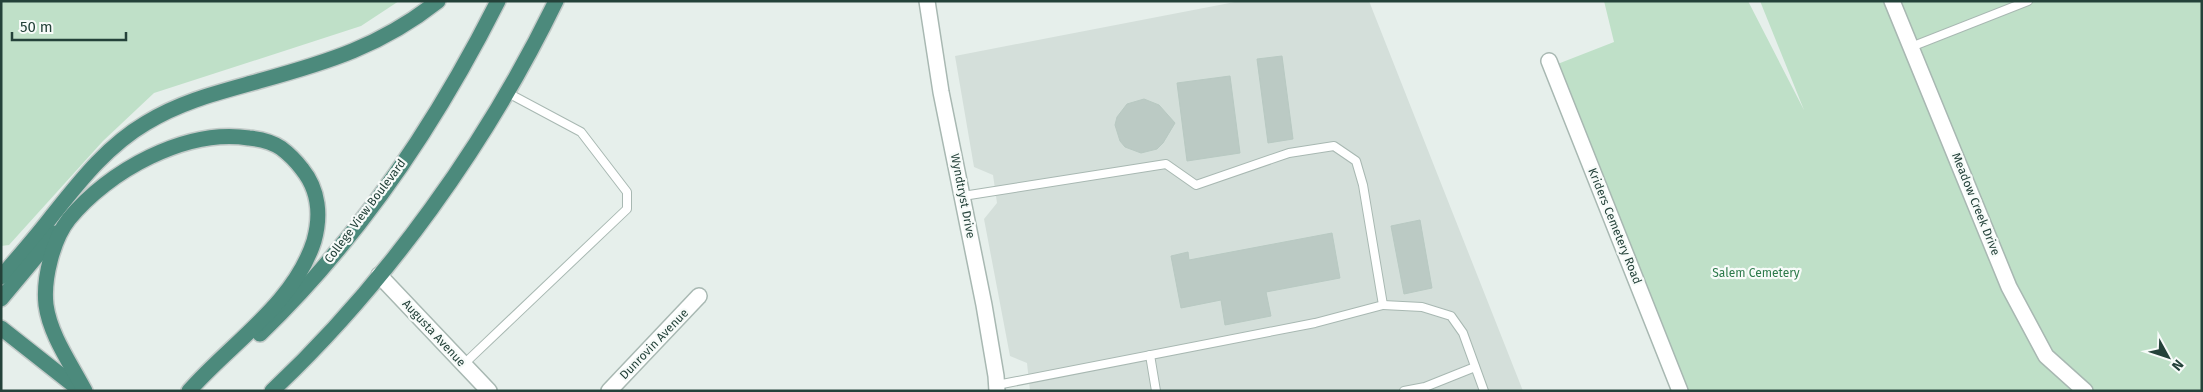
<svg xmlns="http://www.w3.org/2000/svg" width="2203" height="392" viewBox="0 0 2203 392" font-family="'Fira Sans',sans-serif">
<style>
.built{fill:#d4dfda}
.green{fill:#bfe0c8}
.building{fill:#bbcac4;stroke:#b8c9c2}
.lines{fill:none;stroke-linecap:round;stroke-linejoin:round}
.service-casing{stroke:#a8b8b2;stroke-width:10}
.minor-casing{stroke:#a8b8b2;stroke-width:18}
.trunk-casing{stroke:#c2cac8;stroke-width:18}
.service{stroke:#fff;stroke-width:8}
.minor{stroke:#fff;stroke-width:15}
.trunk{stroke:#4c8a7c;stroke-width:15}
.labels{text-anchor:middle;stroke-width:4.5;stroke-linejoin:round;paint-order:stroke}
.street-label{font-size:12px;fill:#24423a;stroke:#f7fbf9}
.park-label{font-size:12px;fill:#2d7a4b;stroke:#f7fbf9}
</style>
<rect width="100%" height="100%" fill="#e6efeb"/>
<polygon class="built" points="1240,1 1369,1 1523,391 1030,391 1027,363 1010,356 984,219 997,203 993,175 974,167 955,56"/>
<g class="green">
<polygon points="1,1 399,1 361,26 154,93 103,141 9,245 1,246"/>
<polygon points="1604,1 1748,1 1804,110 1760,1 2202,1 2202,391 1686,391 1555,65 1614,42"/>
</g>
<g class="building">
<polygon points="1282,56 1293,139 1268,143 1257,59"/>
<polygon points="1230,76 1240,153 1187,161 1177,83"/>
<polygon points="1144,99 1159,105 1175,123 1163,143 1157,149 1141,153 1125,147 1120,141 1115,125 1117,117 1127,104"/>
<polygon points="1420,220 1432,288 1404,294 1391,226"/>
<polygon points="1332,233 1340,278 1266,292 1271,316 1225,325 1221,300 1181,308 1171,256 1188,252 1189,260"/>
</g>
<g class="lines">
<g class="service-casing">
<g id="service">
<polyline points="1911,47 2028,1"/>
<polyline points="963,196 1166,164 1196,185 1289,153 1334,146 1356,161 1363,185 1383,305 1315,323 997,385"/>
<polyline points="1383,305 1422,307 1451,316 1463,333 1484,391"/>
<polyline points="1150,355 1156,391"/>
<polyline points="464,364 627,209 627,192 581,132 506,92"/>
<polyline points="1404,391 1425,387 1475,367"/>
</g>
</g>
<g class="minor-casing">
<g id="minor">
<polyline points="927,1 941,92 984,305 996,376 997,391"/>
<polyline points="1892,1 2009,287 2046,356 2085,391"/>
<polyline points="1549,61 1680,391"/>
<polyline points="379,275 489,391"/>
<polyline points="609,391 699,296"/>
</g>
</g>
<g class="trunk-casing">
<g id="trunk">
<path d="M1,277C18,257 36,237 52,216C80,181 107,146 146,123C182,101 220,92 259,81C328,62 381,46 438,1"/>
<polyline points="1,299 56,233"/>
<polyline points="1,328 81,391"/>
<path d="M260,334C358,240 437,122 498,1"/>
<path d="M85,391C71,364 50,335 46,305C43,279 53,239 69,219C108,171 186,128 249,138C260,139 272,142 281,148C289,154 296,161 302,169C319,190 321,216 314,241C294,304 231,343 189,391"/>
<path d="M272,391C387,283 487,143 556,1"/>
</g>
</g>
<use href="#service" class="service"/>
<use href="#minor" class="minor"/>
<use href="#trunk" class="trunk"/>
</g>
<g class="labels">
<g class="street-label">
<text transform="translate(963 196) rotate(79)" y="4">Wyndtryst Drive</text>
<text transform="translate(1976 204) rotate(68)" y="4">Meadow Creek Drive</text>
<text transform="translate(365 211) rotate(-53)" y="4">College View Boulevard</text>
<text transform="translate(1615 226) rotate(68)" y="4">Kriders Cemetery Road</text>
<text transform="translate(434 333) rotate(47)" y="4">Augusta Avenue</text>
<text transform="translate(654 344) rotate(-46)" y="4">Dunrovin Avenue</text>
</g>
<g class="park-label">
<text x="1756" y="277">Salem Cemetery</text>
</g>
</g>
<rect width="2203" height="392" fill="none" stroke="#24423a" stroke-width="5"/>
<g transform="translate(2168 357) rotate(130)" stroke="#f7fbf9" stroke-width="4" paint-order="stroke">
<path d="M0-4L9 19L0 12L-9 19Z" fill="#24423a"/>
<text y="-8" font-size="14" font-weight="bold" text-anchor="middle" fill="#24423a">N</text>
</g>
<path d="M12 32v8h114v-8" fill="none" stroke="#24423a" stroke-width="2.5"/>
<text x="20" y="32" font-size="15" fill="#24423a" stroke="#f7fbf9" stroke-width="4" paint-order="stroke">50 m</text>
</svg>
